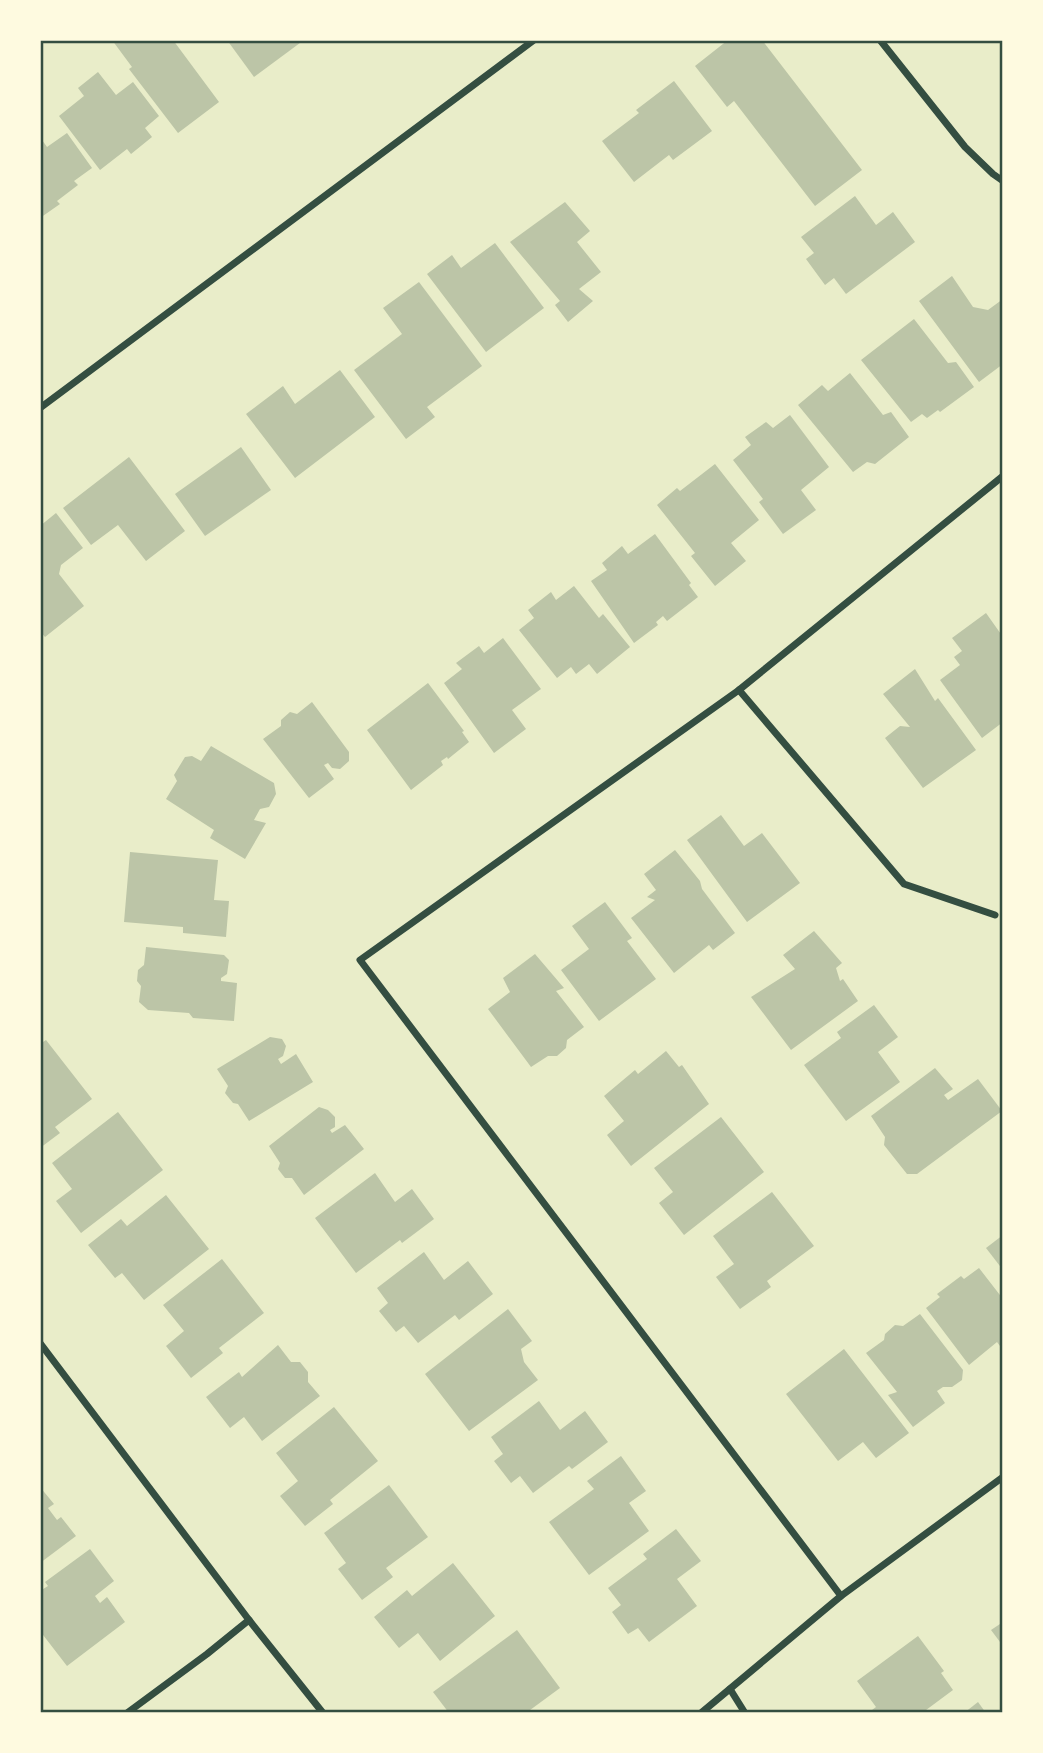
<svg xmlns="http://www.w3.org/2000/svg" width="1043" height="1753" viewBox="0 0 1043 1753" font-family="Inter,sans-serif">
<style>
.building{fill:#bcc5a7}
.lines{fill:none;stroke-linecap:round;stroke-linejoin:round}
.minor{stroke:#344e41;stroke-width:7}
.neatline{fill:none;stroke:#344e41;stroke-width:2.5}
</style>
<rect width="100%" height="100%" fill="#e9edc9"/>
<g class="building">
<polygon points="112,40 173,40 219,102 178,133 129,69 132,67"/>
<polygon points="227,40 304,40 254,77"/>
<polygon points="728,40 762,40 862,170 815,206 734,101 727,107 695,66"/>
<polygon points="98,72 116,95 133,82 159,116 145,128 152,137 131,154 127,149 100,170 59,116 84,96 78,88"/>
<polygon points="674,81 712,131 673,160 669,155 634,182 602,141 639,113 636,110"/>
<polygon points="67,133 92,168 74,181 78,185 57,201 60,204 40,218 40,137 47,147"/>
<polygon points="855,196 876,225 893,212 915,242 846,294 834,278 825,285 806,259 814,253 801,237"/>
<polygon points="565,202 590,231 577,242 601,272 579,289 593,301 568,322 555,305 560,301 510,242"/>
<polygon points="495,243 544,308 486,352 427,274 452,255 461,268"/>
<polygon points="952,276 973,307 988,310 1003,299 1003,364 979,382 919,301"/>
<polygon points="419,282 482,366 427,407 435,417 406,439 354,370 402,334 383,308"/>
<polygon points="914,319 948,363 956,362 974,387 940,412 938,410 927,418 922,414 911,422 861,360"/>
<polygon points="340,370 375,417 295,478 246,414 283,386 295,404"/>
<polygon points="850,373 883,415 891,412 909,437 875,464 867,462 853,472 798,405 822,385 828,391"/>
<polygon points="790,415 829,467 801,490 816,510 783,534 759,502 763,499 733,460 751,445 745,437 766,422 773,428"/>
<polygon points="241,447 271,490 205,536 175,494"/>
<polygon points="129,457 185,531 146,561 118,525 91,545 63,508"/>
<polygon points="715,464 759,520 731,543 746,561 715,586 691,556 695,553 657,505 677,488 680,491"/>
<polygon points="56,513 83,548 61,565 59,574 84,606 45,637 40,631 40,526"/>
<polygon points="655,534 691,583 689,585 698,597 667,621 663,616 656,622 658,625 634,643 591,581 607,570 602,563 622,546 628,554"/>
<polygon points="574,586 599,618 603,614 630,647 597,674 589,664 576,674 571,667 557,678 519,630 534,618 528,610 551,592 556,600"/>
<polygon points="986,613 1003,637 1003,722 982,738 940,680 960,665 954,657 962,651 952,638"/>
<polygon points="503,638 541,689 512,710 526,729 494,753 444,683 462,669 456,663 479,646 484,653"/>
<polygon points="915,669 935,701 938,698 976,750 923,788 885,738 900,726 910,727 883,694"/>
<polygon points="428,683 464,731 462,732 469,742 448,759 447,757 441,761 443,765 411,790 367,730"/>
<polygon points="312,702 349,752 349,761 340,769 332,768 328,763 324,765 334,779 309,798 263,739 281,726 281,720 290,712 297,714"/>
<polygon points="211,746 274,783 276,794 269,807 260,809 254,820 266,823 245,859 210,838 214,830 166,799 177,781 174,775 185,757 192,756 201,761"/>
<polygon points="721,815 744,846 762,833 800,883 747,922 687,840"/>
<polygon points="675,850 700,881 702,889 735,933 713,950 709,945 674,973 631,918 655,900 647,897 656,890 644,874"/>
<polygon points="130,852 218,860 214,900 229,901 226,937 183,933 183,927 124,922"/>
<polygon points="605,902 632,938 627,941 656,979 599,1021 561,970 589,949 572,926"/>
<polygon points="814,931 842,963 836,968 840,981 843,979 858,1001 791,1050 751,997 795,969 783,955"/>
<polygon points="146,947 224,955 229,960 227,974 221,978 221,981 237,983 234,1021 193,1018 189,1013 148,1010 139,1002 141,986 137,981 138,970 144,965"/>
<polygon points="535,954 564,988 556,991 584,1027 567,1040 566,1048 557,1056 548,1056 531,1067 488,1009 510,992 503,978"/>
<polygon points="874,1005 898,1037 878,1052 900,1082 846,1121 804,1065 841,1038 837,1032"/>
<polygon points="270,1037 282,1039 286,1046 283,1056 278,1059 281,1064 296,1054 313,1082 249,1121 238,1104 233,1103 225,1093 228,1086 217,1069"/>
<polygon points="46,1040 92,1099 55,1127 60,1133 40,1148 40,1044"/>
<polygon points="666,1051 679,1067 682,1065 709,1104 631,1166 607,1135 624,1121 604,1096 635,1070 638,1074"/>
<polygon points="935,1068 953,1089 944,1095 948,1100 978,1079 1002,1111 917,1174 907,1174 884,1145 885,1137 871,1116"/>
<polygon points="319,1107 328,1110 335,1117 335,1127 330,1130 332,1133 345,1125 364,1149 304,1195 292,1178 285,1178 278,1169 280,1163 269,1146"/>
<polygon points="118,1112 163,1170 81,1233 56,1201 72,1189 52,1163"/>
<polygon points="721,1117 764,1172 684,1235 659,1203 673,1192 654,1168"/>
<polygon points="375,1173 395,1202 412,1189 434,1219 402,1243 400,1240 356,1273 315,1218"/>
<polygon points="772,1192 814,1246 767,1281 771,1287 740,1309 716,1277 734,1264 713,1236"/>
<polygon points="166,1195 209,1249 144,1300 122,1273 115,1278 88,1245 121,1219 127,1226"/>
<polygon points="1003,1235 1003,1270 986,1248"/>
<polygon points="424,1252 444,1280 468,1261 493,1294 459,1320 455,1315 418,1343 404,1326 396,1332 379,1311 388,1303 377,1288"/>
<polygon points="222,1259 264,1313 219,1348 223,1353 191,1378 166,1346 184,1331 163,1305"/>
<polygon points="979,1268 1003,1299 1003,1350 997,1342 969,1365 926,1308 940,1297 937,1294 961,1276 964,1279"/>
<polygon points="508,1309 532,1341 521,1349 524,1362 538,1380 469,1431 425,1374"/>
<polygon points="920,1314 963,1370 962,1380 952,1387 943,1387 937,1391 945,1403 913,1427 888,1395 897,1392 866,1353 884,1340 885,1334 895,1325 903,1326"/>
<polygon points="278,1345 291,1362 300,1362 308,1372 308,1382 320,1396 262,1441 244,1417 230,1428 206,1397 239,1372 242,1377"/>
<polygon points="844,1349 909,1433 876,1458 863,1442 838,1461 786,1394"/>
<polygon points="539,1401 560,1430 585,1411 608,1442 572,1469 569,1466 533,1493 520,1476 511,1483 494,1461 503,1454 491,1437"/>
<polygon points="334,1407 378,1461 330,1500 333,1504 305,1526 280,1496 298,1481 276,1453"/>
<polygon points="621,1456 646,1491 629,1503 649,1531 589,1575 549,1522 594,1489 587,1481"/>
<polygon points="389,1485 428,1537 386,1568 393,1577 362,1600 338,1569 346,1563 324,1533"/>
<polygon points="40,1487 54,1504 48,1508 57,1520 61,1517 76,1536 40,1563"/>
<polygon points="676,1529 701,1561 677,1579 697,1606 649,1642 638,1628 628,1634 612,1612 621,1605 608,1588 647,1559 643,1554"/>
<polygon points="90,1549 114,1581 95,1596 100,1603 107,1597 125,1622 67,1666 40,1631 40,1591 48,1586 45,1582"/>
<polygon points="453,1563 495,1616 440,1661 418,1633 399,1648 374,1617 407,1590 412,1596"/>
<polygon points="1003,1622 1003,1646 991,1630"/>
<polygon points="517,1630 560,1688 526,1713 449,1713 433,1692"/>
<polygon points="918,1636 944,1671 941,1673 953,1690 922,1713 868,1713 876,1707 857,1681"/>
<polygon points="978,1702 986,1713 964,1713"/>
</g>
<g class="lines">
<g class="minor">
<polyline points="880,40 965,147 993,174 1003,181"/>
<polyline points="40,408 534,40"/>
<polyline points="739,690 904,884 995,915"/>
<polyline points="40,1343 249,1620 323,1713"/>
<polyline points="841,1596 360,960 739,690 1003,476"/>
<polyline points="730,1689 745,1713"/>
<polyline points="127,1713 207,1654 249,1620"/>
<polyline points="701,1713 841,1596 1003,1477"/>
</g>
</g>
<rect width="1043" height="1753" fill="none" stroke="#fefae0" stroke-width="84"/>
<rect x="42" y="42" width="959" height="1669" class="neatline"/>
</svg>
